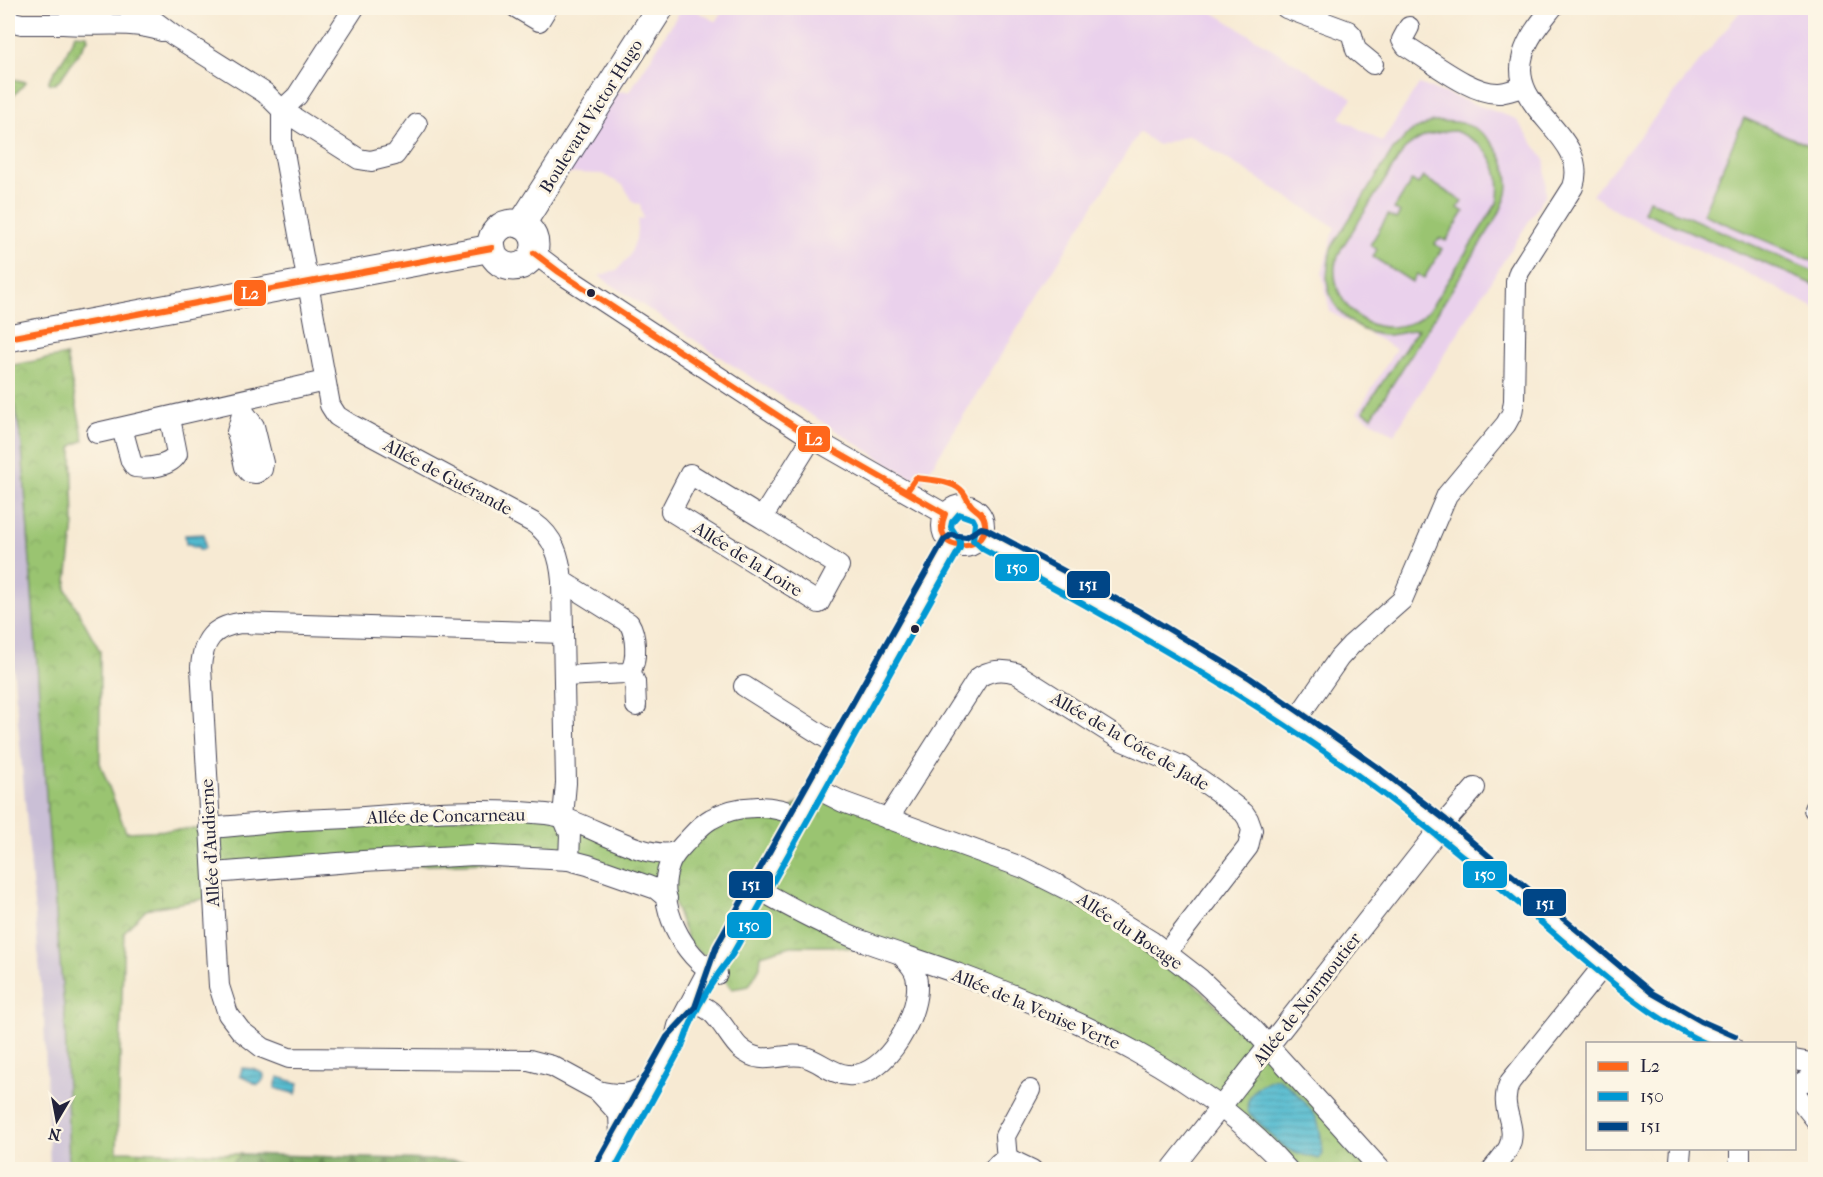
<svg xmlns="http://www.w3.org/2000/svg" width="1823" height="1177" viewBox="0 0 1823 1177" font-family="'IM FELL French Canon',serif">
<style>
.built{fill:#ead1ec}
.industrial{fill:#cabfd6}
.grass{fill:url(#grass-dots);stroke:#5e7356;stroke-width:1.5}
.forest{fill:url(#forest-firs);stroke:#4e664f;stroke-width:1.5}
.park{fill:url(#park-crowns);stroke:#5e7356;stroke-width:1.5}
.garden{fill:#9ac471;stroke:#5e7356;stroke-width:1.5;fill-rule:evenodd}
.water{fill:url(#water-rules);stroke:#3a6e86;stroke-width:1.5}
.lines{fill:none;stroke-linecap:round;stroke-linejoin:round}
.street-casing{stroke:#424052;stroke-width:22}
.secondary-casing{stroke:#424052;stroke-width:29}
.street{stroke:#fff;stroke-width:20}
.secondary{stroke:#fff;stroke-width:27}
.bus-1-casing{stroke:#fcf5e5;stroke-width:10}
.bus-2-casing{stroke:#fcf5e5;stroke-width:10}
.bus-3-casing{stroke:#fcf5e5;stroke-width:10}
.bus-1{stroke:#ff671b;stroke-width:6}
.bus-2{stroke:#0098d4;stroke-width:6}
.bus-3{stroke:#004687;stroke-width:6}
.bus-dot{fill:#22223b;stroke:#fcf5e5;stroke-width:2}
.labels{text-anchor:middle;stroke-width:6;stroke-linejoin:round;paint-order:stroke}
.street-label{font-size:18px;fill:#22223b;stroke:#fcf5e5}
.line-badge{stroke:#fcf5e5;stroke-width:2}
.badge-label{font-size:16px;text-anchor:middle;font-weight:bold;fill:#fff}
</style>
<defs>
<pattern id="grass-dots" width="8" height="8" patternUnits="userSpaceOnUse" patternTransform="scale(1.5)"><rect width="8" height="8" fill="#9ac471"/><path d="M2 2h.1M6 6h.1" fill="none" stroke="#84a863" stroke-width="1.8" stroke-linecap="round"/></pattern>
<pattern id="forest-firs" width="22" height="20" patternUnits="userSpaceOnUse" patternTransform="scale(1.5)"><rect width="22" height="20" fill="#7baa63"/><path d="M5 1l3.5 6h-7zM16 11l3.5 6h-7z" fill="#648a53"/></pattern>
<pattern id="park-crowns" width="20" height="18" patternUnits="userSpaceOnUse" patternTransform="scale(1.5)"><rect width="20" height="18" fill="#9ac471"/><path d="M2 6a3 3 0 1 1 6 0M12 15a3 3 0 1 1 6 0" fill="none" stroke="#84a863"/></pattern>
<pattern id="water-rules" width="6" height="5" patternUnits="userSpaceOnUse" patternTransform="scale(1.5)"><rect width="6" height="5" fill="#53bbd0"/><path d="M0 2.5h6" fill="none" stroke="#4498aa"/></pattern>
</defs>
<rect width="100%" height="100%" fill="#fcf5e5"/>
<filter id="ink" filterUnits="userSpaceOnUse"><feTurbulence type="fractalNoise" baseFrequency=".0167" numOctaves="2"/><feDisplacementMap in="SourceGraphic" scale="12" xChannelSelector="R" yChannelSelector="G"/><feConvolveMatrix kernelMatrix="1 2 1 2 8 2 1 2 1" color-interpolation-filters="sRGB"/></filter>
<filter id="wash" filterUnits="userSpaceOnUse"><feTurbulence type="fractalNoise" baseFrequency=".008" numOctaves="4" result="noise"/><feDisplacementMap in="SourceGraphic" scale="24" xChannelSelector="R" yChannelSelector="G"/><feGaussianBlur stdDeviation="1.35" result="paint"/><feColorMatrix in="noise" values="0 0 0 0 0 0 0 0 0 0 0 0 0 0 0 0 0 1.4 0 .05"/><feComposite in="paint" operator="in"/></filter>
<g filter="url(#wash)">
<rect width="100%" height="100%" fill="#f7ead3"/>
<g class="built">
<polygon points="682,8 692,8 716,22 725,8 1206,8 1352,98 1340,118 1382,142 1419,84 1516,119 1545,160 1546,194 1394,434 1357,413 1396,349 1330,312 1322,273 1335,227 1189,135 1158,145 1139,132 921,484 741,371 599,276 617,270 629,257 636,239 638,220 643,218 640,204 634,203 623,185 602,174 577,173 566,175 617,92 630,91"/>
<polygon points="1743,8 1815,8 1815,308 1743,271 1622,214 1592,195"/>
</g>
<polygon class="industrial" points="8,365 22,446 48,824 65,1019 69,1169 50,1169 44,1019 8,607"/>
<g class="grass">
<polygon points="75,34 87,35 88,39 60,80 55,84 49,83 49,80 65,56"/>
<polygon points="8,78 26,82 8,102"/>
<polygon points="498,1162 587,1166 584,1170 502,1170"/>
</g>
<polygon class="forest" points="242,1154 498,1162 502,1169 216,1170 222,1165 229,1166"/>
<polygon class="park" points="66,355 84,440 72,446 74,524 66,589 100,651 100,763 126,832 548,814 655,853 711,819 788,811 815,788 980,851 1151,941 1381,1169 1288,1169 1173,1075 900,954 831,946 791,946 761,955 760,967 749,986 732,989 706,957 689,943 673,900 569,860 214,873 214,897 146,909 124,932 117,1151 242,1154 229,1166 222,1165 216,1169 69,1169 65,1019 48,824 22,446 8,366"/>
<g class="garden">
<polygon points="1744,118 1815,148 1815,262 1703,214"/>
<path d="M1432,122C1439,122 1448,121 1455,122C1488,126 1513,162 1507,194C1505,201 1501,209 1498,216L1372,417L1363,411L1418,329C1406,331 1395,336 1382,335C1355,332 1329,308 1327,280C1327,269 1329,259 1331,248L1393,150L1410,132ZM1455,131C1489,144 1504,167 1497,203L1432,306C1428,310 1424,316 1419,319C1412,324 1400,326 1392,327C1359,329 1333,299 1335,266C1336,261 1339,254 1341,249L1404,150C1422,135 1432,132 1455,131Z"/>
<polygon points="1423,177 1462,201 1458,208 1464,212 1446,241 1440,238 1435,244 1442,249 1424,278 1417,274 1412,282 1373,257 1377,249 1370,245 1388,215 1396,219 1400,213 1394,209 1412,180 1418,184"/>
<polygon points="1649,200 1815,272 1815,285 1644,212"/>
</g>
<g class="water">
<polygon points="204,534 205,548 202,550 199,550 199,547 193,547 190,544 186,544 185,535"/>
<path d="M242,1068L253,1069L263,1073C266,1077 262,1083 258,1085L240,1076Z"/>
<polygon points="278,1077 299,1083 296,1094 275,1088"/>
<path d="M1277,1078C1289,1084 1312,1108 1317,1120C1321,1131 1322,1142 1323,1154L1319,1159L1293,1152L1281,1145L1248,1112C1244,1094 1262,1081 1277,1078Z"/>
</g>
</g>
<g filter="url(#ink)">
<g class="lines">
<g class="street-casing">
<g id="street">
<path d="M104,8L63,24C96,27 130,20 162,31"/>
<polyline points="129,8 145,14 173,35 265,93 282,110 359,159 371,161 395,155 417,124"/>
<path d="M354,8L297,96L282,110V141L330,405L337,416L348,423L534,523C554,537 560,557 562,581L566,783L563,817L570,834L569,860"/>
<polyline points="517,8 539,21 547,8"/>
<polyline points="1286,8 1348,31 1352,35 1356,50 1373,64"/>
<polyline points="8,21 22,24 63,24"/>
<path d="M1409,27L1402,40L1406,46C1430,60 1472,95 1500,93C1507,92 1515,89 1523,87"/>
<polyline points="534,253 559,272 812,438 945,514"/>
<polyline points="241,401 243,411 237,432 245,467 249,472 256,473 262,469 263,463 254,426 243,411"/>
<path d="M122,428L131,461L135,467C148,469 171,466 177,454L170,418"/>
<polyline points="97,433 325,381"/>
<circle cx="963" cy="526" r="21"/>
<polyline points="762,518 690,474 671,511 819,603 839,566 762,518 812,438"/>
<polyline points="982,537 1137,621 1245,686 1296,720 1371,773 1441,827 1647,1000 1697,1029 1731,1044"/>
<path d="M562,581L629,623C636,634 638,661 630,671L625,673L564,676"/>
<path d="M563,633L240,623C213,627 203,640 201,667L219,986L228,1014L241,1031L263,1048L289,1058L529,1060L552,1066L598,1091"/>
<polyline points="630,671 635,682 636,706"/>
<polyline points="744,686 839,746"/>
<path d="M1296,720L1339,658L1351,645L1402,600L1447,495L1506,424L1512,413L1514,401L1516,282L1519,272L1573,187C1591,134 1507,112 1523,55C1528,37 1541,22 1552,8"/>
<polyline points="815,788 843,802 1024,868 1070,891 1151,941 1200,979 1252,1028 1381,1170"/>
<polyline points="1814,809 1816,810"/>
<path d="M888,819L978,678C989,670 1003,669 1016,673L1123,741L1181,766L1215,790L1244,813L1248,819L1252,830L1248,847L1167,952"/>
<path d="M209,828C235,826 261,823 287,821C312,819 338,819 364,817C424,812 486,808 546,814C581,817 642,862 675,852"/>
<polyline points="214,873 363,861 475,855 569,860 588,865 648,886 656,889 667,898"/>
<path d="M758,889C791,908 825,926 860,940C893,952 926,962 959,974C1077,1018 1203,1073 1288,1170"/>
<path d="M717,974C683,958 655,903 669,866C672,856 678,851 684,844C693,835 700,825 711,819C737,804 773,803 799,817"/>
<path d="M688,1009C711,994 727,1037 740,1048C763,1068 779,1052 802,1056C818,1059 831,1074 848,1075C886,1079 924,1010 916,976C914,967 907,961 900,954"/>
<polyline points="1794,1060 1816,1064"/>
<polyline points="1794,1087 1816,1075"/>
<polyline points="1794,1092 1816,1120"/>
<path d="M620,1137L619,1114L598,1091C618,1096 634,1096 650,1082"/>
<polyline points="1681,1148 1680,1160 1684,1170"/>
<polyline points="1007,1160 1005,1136 1030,1090"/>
<polyline points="603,1170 674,1042 678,1026 708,970 724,951 952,544"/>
<polyline points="993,1170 999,1163 1011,1160 1032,1170"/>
<polyline points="1171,1170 1441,827 1475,788"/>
<path d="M1492,1170C1497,1163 1505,1155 1509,1147C1519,1124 1497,1109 1510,1082L1604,965"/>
<polyline points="1737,1170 1740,1161 1740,1148"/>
</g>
</g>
<g class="secondary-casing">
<g id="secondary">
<circle cx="513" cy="245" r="22"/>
<polyline points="521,225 660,8"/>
<polyline points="8,338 492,248"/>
</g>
</g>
<use href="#street" class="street"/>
<use href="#secondary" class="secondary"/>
<g class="bus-1-casing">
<g id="bus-1">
<path d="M534,253L559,272L812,438L945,514C927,558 995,552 984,519C982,512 976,510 972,506C967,501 966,494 961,490C950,480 930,480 916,478L907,491"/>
<polyline points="8,338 492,248"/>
</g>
</g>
<g class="bus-2-casing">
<path id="bus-2" d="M614,1170L682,1046C693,1013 710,983 732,955L960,548V541L951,527L952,522L959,514L973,519L975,523L973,540L983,549C1127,627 1269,706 1399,806C1451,845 1500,887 1550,930C1599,972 1646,1016 1707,1044"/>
</g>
<g class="bus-3-casing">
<polyline id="bus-3" points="595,1166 667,1037 695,1007 716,947 944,540 951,535 966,537 981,528 986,529 1142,613 1250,678 1301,713 1376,766 1446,820 1652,993 1701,1021 1735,1036"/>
</g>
<use href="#bus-1" class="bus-1"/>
<use href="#bus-2" class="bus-2"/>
<use href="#bus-3" class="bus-3"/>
</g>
</g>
<g class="bus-dot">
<circle cx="591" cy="293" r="5"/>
<circle cx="915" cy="629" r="5"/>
</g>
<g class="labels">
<g class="street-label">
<text transform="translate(591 116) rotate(-58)" y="6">Boulevard Victor Hugo</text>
<text transform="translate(448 477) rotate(28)" y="6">Allée de Guérande</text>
<text transform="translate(748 559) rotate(32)" y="6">Allée de la Loire</text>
<text transform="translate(1130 741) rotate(30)" y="6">Allée de la Côte de Jade</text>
<text transform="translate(446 816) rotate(-1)" y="6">Allée de Concarneau</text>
<text transform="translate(210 843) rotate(-93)" y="6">Allée d'Audierne</text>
<text transform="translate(1130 931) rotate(34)" y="6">Allée du Bocage</text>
<text transform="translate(1307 999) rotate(-52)" y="6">Allée de Noirmoutier</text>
<text transform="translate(1036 1009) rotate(23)" y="6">Allée de la Venise Verte</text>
</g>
</g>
<g class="line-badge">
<rect x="233" y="279" width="34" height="28" rx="6" fill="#ff671b"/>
<rect x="797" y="425" width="34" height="28" rx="6" fill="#ff671b"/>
<rect x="994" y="553" width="46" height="29" rx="6" fill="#0098d4"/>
<rect x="1066" y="570" width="45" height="29" rx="6" fill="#004687"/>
<rect x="1462" y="860" width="46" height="29" rx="6" fill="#0098d4"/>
<rect x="728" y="870" width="46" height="29" rx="6" fill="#004687"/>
<rect x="1522" y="888" width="45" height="29" rx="6" fill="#004687"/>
<rect x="726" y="911" width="46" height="28" rx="6" fill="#0098d4"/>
</g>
<g class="badge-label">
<text x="250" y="299">L2</text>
<text x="814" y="445">L2</text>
<text x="1017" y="573">150</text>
<text x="1088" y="590">151</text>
<text x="1485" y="880">150</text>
<text x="751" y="890">151</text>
<text x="1545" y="909">151</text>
<text x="749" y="931">150</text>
</g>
<rect width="1823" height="1177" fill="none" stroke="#fcf5e5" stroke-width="30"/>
<rect x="1586" y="1042" width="210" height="108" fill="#fcf5e5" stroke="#a5a1a1" stroke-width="1.5"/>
<rect x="1598" y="1062" width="30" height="9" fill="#ff671b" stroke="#a5a1a1" stroke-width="1.5"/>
<text x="1640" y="1072" font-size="18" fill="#22223b">L2</text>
<rect x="1598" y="1092" width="30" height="9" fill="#0098d4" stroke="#a5a1a1" stroke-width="1.5"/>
<text x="1640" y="1102" font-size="18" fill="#22223b">150</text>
<rect x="1598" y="1122" width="30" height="9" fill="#004687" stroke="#a5a1a1" stroke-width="1.5"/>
<text x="1640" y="1132" font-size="18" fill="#22223b">151</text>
<g transform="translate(57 1120) rotate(190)" stroke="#fcf5e5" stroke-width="4.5" paint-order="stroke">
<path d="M0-4.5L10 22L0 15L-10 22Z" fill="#22223b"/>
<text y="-9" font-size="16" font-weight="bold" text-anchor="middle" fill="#22223b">N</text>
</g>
</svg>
